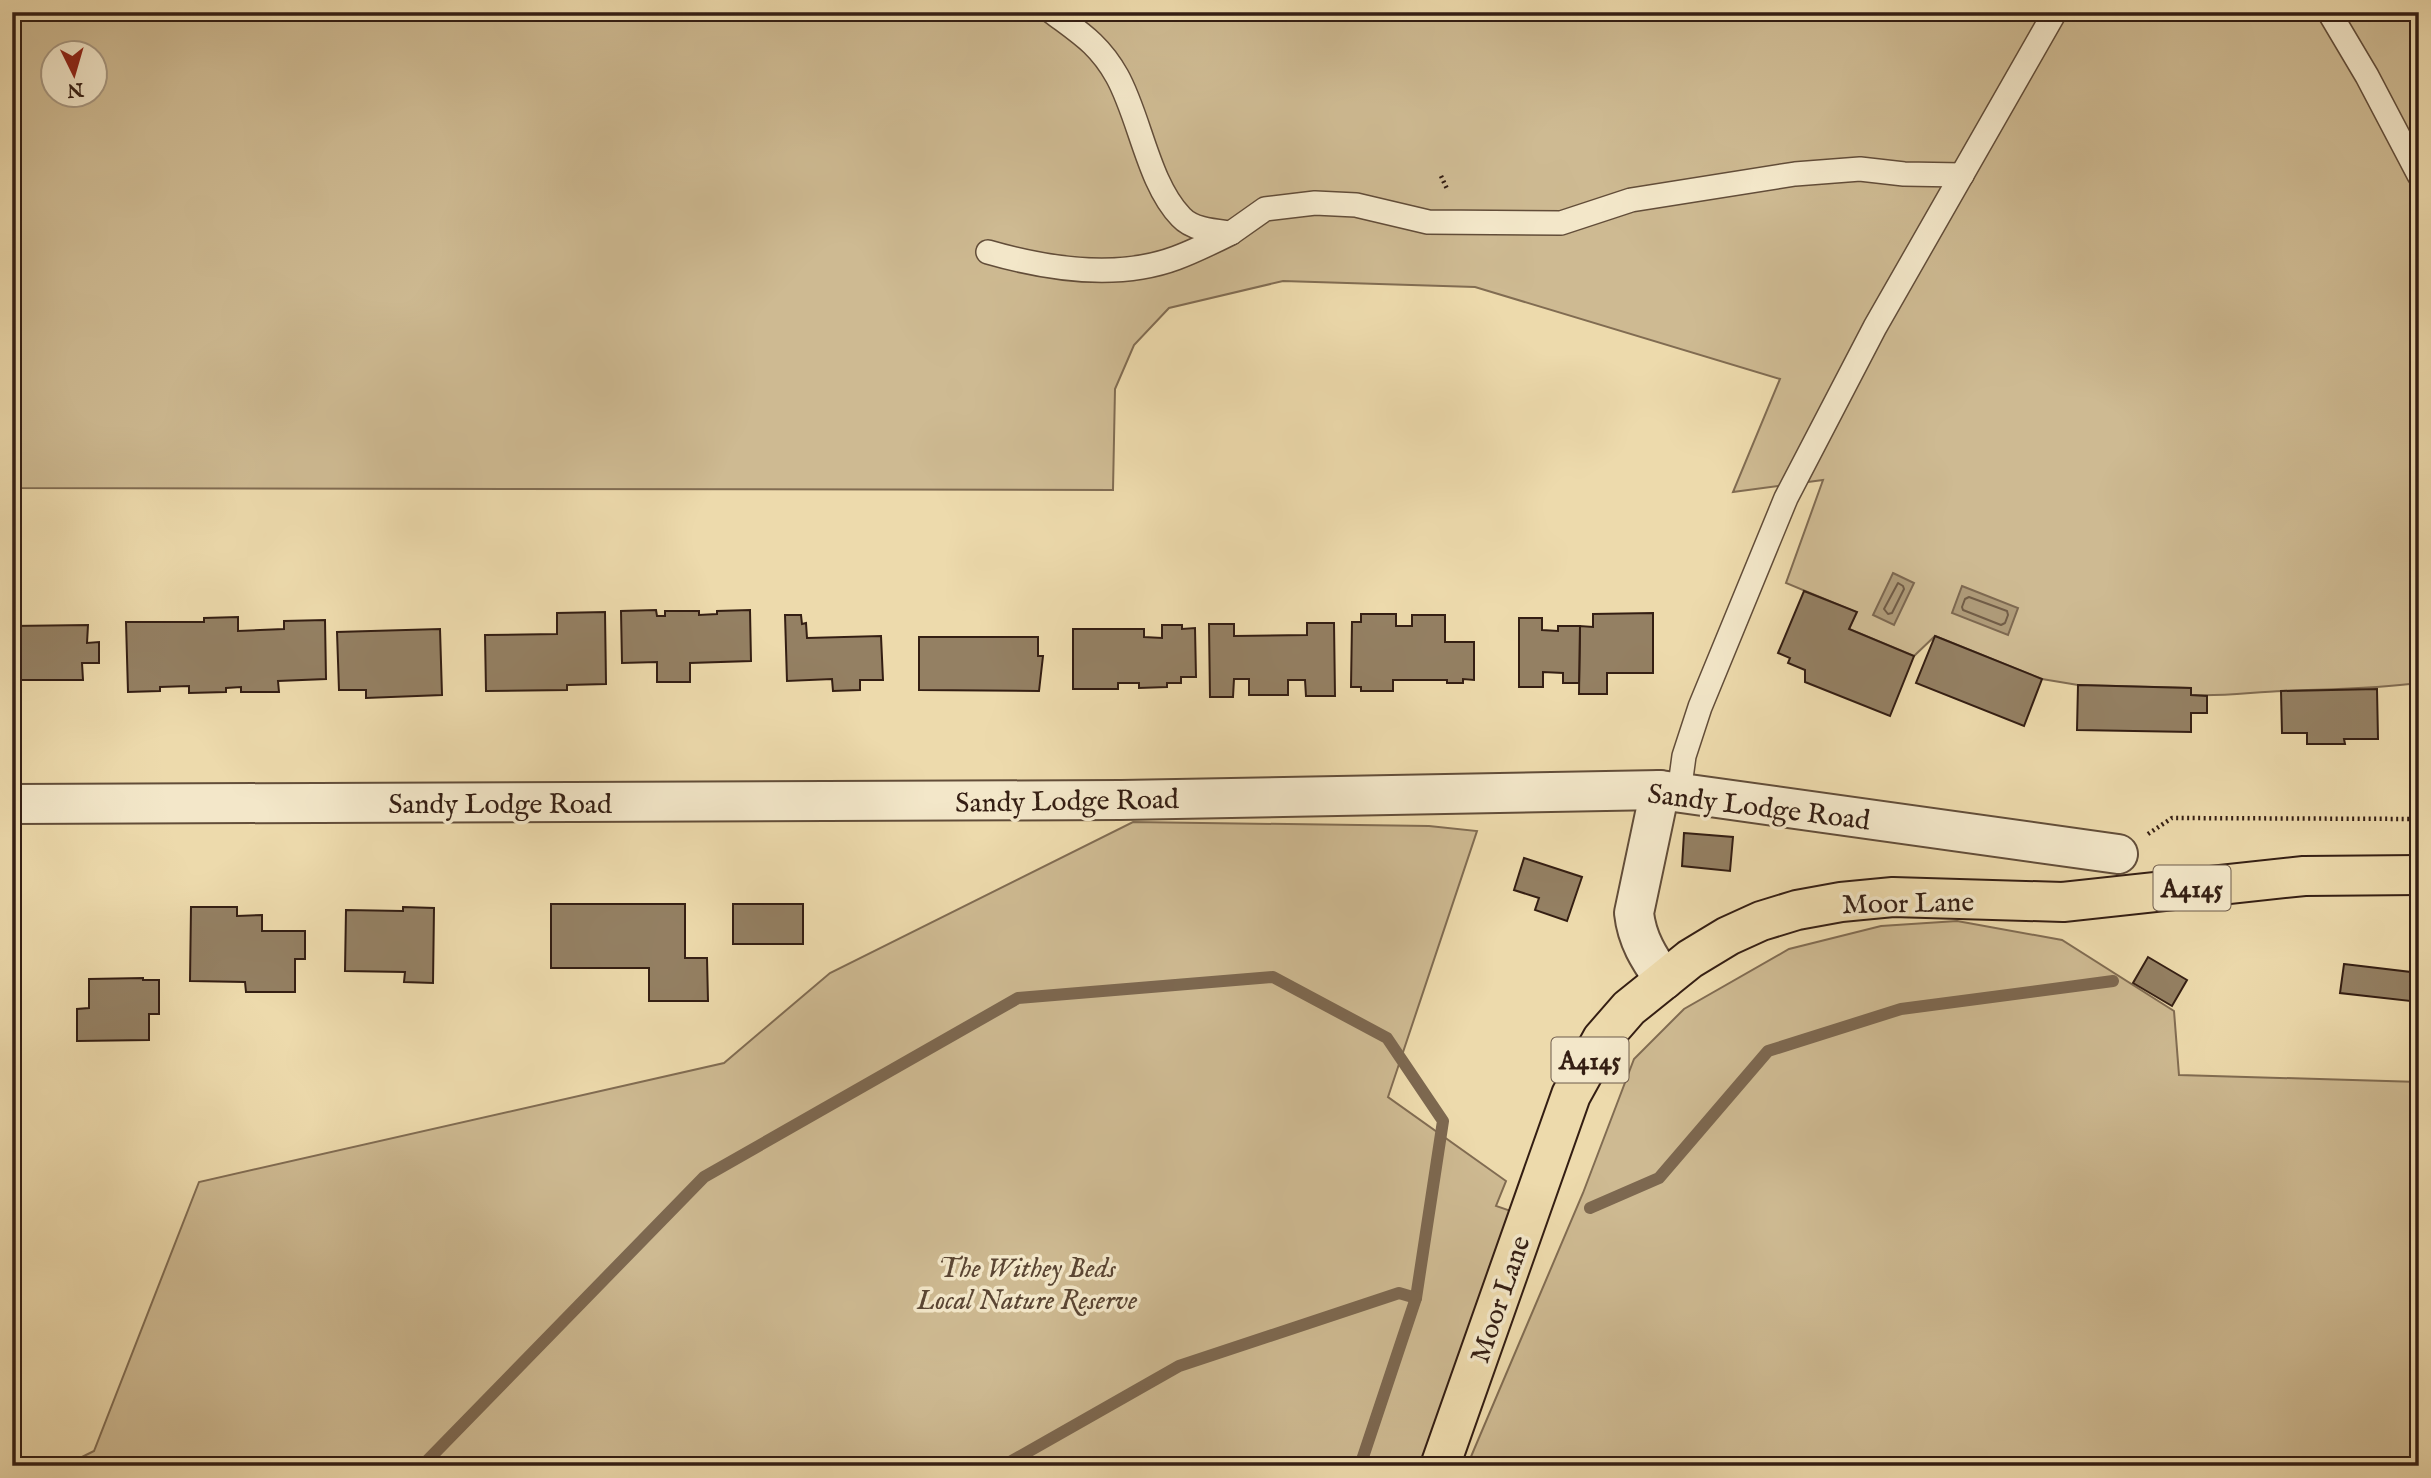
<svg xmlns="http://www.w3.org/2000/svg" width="2431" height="1478" viewBox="0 0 2431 1478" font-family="'IM FELL English',serif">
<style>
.green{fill:#ceba92;stroke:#816c52;stroke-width:2;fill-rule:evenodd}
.water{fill:#ae9a78;stroke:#7d6850;stroke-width:2}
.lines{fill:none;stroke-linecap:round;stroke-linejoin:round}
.shore{stroke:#715c46;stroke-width:2}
.stream{stroke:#7d6850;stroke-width:12}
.building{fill:#948063;stroke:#341e13;stroke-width:2}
.service-casing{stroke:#624d39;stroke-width:26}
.minor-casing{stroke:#624d39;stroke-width:42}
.primary-casing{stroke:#341e13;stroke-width:42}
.path{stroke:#341e13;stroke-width:4.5;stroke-dasharray:2 3.5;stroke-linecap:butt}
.service{stroke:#f3e7c9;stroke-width:23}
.minor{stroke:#f3e7c9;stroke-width:38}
.primary{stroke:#eddaac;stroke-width:38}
.labels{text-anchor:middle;stroke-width:7;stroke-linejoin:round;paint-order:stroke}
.shield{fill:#f3e7c9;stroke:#6d5a4a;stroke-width:2}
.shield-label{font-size:26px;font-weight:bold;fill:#341e13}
.street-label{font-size:28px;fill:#341e13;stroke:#f3e7c9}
.park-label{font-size:28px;font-style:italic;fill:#5a4533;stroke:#f3e7c9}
</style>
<rect width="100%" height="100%" fill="#eddaac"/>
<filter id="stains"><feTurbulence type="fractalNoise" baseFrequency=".00286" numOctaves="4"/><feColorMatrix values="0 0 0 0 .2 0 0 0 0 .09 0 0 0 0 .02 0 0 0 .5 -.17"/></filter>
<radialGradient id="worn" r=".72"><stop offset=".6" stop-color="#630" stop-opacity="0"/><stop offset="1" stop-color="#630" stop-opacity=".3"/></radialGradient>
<g class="green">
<path d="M12,12H2419V683C2374,689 2329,689 2283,691C2253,692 2222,697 2191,695V688L2078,685L2042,679L1935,636L1914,656L1849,629L1856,612L1786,583L1823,480L1733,492L1780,379L1475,287L1283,281L1169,308L1134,345L1115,389L1113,490L12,488ZM52,52H94V94H52Z"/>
<polygon points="1133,822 1429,826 1477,831 1388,1097 1506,1181 1496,1206 1528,1217 1440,1466 64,1466 94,1451 199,1182 724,1063 830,973"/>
<polygon points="1957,921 2062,940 2174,1011 2179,1075 2419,1082 2419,1466 1467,1466 1583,1193 1634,1059 1684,1009 1789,949 1881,926"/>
</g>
<g class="water">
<polygon points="1893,573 1914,583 1894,625 1873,615"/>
<polygon points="1962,586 2018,608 2008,635 1952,613"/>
</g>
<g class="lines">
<g class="shore">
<polygon points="1898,583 1903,586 1904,589 1892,613 1888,614 1884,609"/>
<polygon points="1969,597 2007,611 2008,615 2005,623 2001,625 1963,610 1962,607 1965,599"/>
</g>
<g class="stream">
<polyline points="1590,1208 1659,1178 1768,1051 1901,1009 2113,981"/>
<polyline points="422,1466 704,1177 1018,998 1273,977 1387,1038 1443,1121 1416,1298"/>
<polyline points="1003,1466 1179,1366 1399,1293 1416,1298 1360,1466"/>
</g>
</g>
<g class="building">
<polygon points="1804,591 1857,612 1849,629 1914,656 1890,716 1805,682 1805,670 1788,663 1790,658 1778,653"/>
<polygon points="656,610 657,616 665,616 665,611 699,611 699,615 717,614 717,611 750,610 751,661 690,663 690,682 657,682 657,662 622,663 621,611"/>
<polygon points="605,612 606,684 567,685 567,690 486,691 485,635 557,634 557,613"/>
<polygon points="1653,613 1653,673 1607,673 1607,694 1579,694 1580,626 1593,627 1593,614"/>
<polygon points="1361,614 1396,614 1396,626 1412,626 1412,615 1445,615 1445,642 1474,642 1474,680 1463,679 1463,683 1447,683 1447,680 1393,680 1393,691 1361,691 1361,687 1351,687 1352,622 1361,622"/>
<polygon points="785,615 801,615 802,624 806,623 807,638 881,636 883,680 860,680 860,690 833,691 832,679 787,681"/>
<polygon points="238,617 238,631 284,629 284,621 325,620 326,679 278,681 279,692 241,692 241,687 226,688 226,692 189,693 189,686 160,687 160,691 128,692 126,622 204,622 204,618"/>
<polygon points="1519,618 1542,618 1542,630 1558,631 1558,626 1580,626 1579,683 1563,683 1563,673 1543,672 1543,687 1519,687"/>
<polygon points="1307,623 1334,623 1335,696 1306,696 1305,680 1288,680 1288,695 1249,695 1249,679 1234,679 1233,697 1210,697 1209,624 1234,624 1234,636 1307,635"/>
<polygon points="88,625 87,643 99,642 99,663 82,663 83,680 12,680 12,626"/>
<polygon points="1162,625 1182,625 1182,629 1195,628 1196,677 1181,677 1181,683 1167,683 1167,687 1139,688 1139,683 1118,683 1118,689 1073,689 1073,629 1144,629 1144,637 1162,638"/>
<polygon points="440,629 442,695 366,698 366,690 339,690 337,632"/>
<polygon points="1935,636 2042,679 2024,726 1916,683"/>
<polygon points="919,637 1038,637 1038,656 1043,656 1039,691 919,690"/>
<polygon points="2078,685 2191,688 2191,695 2207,696 2207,713 2191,713 2191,732 2077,730"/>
<polygon points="2377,689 2378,739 2344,739 2345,744 2307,744 2307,733 2282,733 2281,691"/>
<polygon points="1684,833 1733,837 1730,871 1682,866"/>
<polygon points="1524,858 1582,877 1567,921 1535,910 1539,898 1514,890"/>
<polygon points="551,904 685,904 685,958 707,958 708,1001 649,1001 649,968 551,968"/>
<rect x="733" y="904" width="70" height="40"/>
<polygon points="191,907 237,907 237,916 262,915 262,931 305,931 305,959 295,959 295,992 246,992 245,982 190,981"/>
<polygon points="403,907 434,908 433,983 404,982 405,972 345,971 346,910 403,911"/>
<polygon points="2148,957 2187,980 2172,1006 2133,983"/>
<polygon points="2344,964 2419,973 2419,1002 2340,993"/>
<polygon points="143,978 143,980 159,980 159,1014 149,1014 149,1040 77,1041 77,1009 89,1008 89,979"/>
</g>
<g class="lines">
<g class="service-casing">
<g id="service">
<path d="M1052,12C1080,33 1099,44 1117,76C1140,117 1148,183 1181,217C1193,230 1215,231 1231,233L1265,209L1315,203L1356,205L1428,222L1561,223L1631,200L1795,174L1860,169L1904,174L1962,175"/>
<polyline points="2329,12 2367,76 2419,175"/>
<path d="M988,252C1047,269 1117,280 1176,258C1195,251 1213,242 1231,233"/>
<polyline points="1679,793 1684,756 1700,707 1786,498 1875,327 2055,12"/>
</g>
</g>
<g class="minor-casing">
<g id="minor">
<path d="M1660,790L1634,913C1637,940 1649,958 1664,980"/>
<polyline points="12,804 1121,800 1660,790 2118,854"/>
</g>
</g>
<g class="primary-casing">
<polyline id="primary" points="1440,1466 1571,1095 1602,1039 1629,1008 1690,959 1728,936 1761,921 1797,910 1841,902 1893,897 2063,902 2304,876 2419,875"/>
</g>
<g class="path">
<polyline points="1441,176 1448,191"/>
<polyline points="2148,834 2172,818 2419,819"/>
</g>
<use href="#service" class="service"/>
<use href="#minor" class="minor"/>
<use href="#primary" class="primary"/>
</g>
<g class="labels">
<g class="shield">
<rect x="2153.5" y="865.5" width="77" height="45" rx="5"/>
<rect x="1551.5" y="1037.5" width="77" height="45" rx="5"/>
</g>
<g class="shield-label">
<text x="2192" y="897">A4145</text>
<text x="1590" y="1069">A4145</text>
</g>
<g class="street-label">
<text transform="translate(1067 800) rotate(-1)" y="10">Sandy Lodge Road</text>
<text x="500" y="813">Sandy Lodge Road</text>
<text transform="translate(1759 806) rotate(7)" y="10">Sandy Lodge Road</text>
<text transform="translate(1908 902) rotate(-1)" y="10">Moor Lane</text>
<text transform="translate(1499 1299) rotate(-71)" y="10">Moor Lane</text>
</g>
<g class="park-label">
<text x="1027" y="1277">The Withey Beds<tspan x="1027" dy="32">Local Nature Reserve</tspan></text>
</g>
</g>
<rect width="2431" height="1478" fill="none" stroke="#eddaac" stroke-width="42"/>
<rect x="14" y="14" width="2403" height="1450" fill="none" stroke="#341e13" stroke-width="3.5"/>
<rect x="21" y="21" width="2389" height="1436" fill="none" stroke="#341e13" stroke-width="2"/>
<g transform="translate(74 74) rotate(175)"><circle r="33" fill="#f3e7c9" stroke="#a79780" stroke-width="2"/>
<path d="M0-5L12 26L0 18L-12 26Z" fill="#8f2418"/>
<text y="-10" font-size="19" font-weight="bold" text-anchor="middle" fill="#341e13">N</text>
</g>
<rect width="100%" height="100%" filter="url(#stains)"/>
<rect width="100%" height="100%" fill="url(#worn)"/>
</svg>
